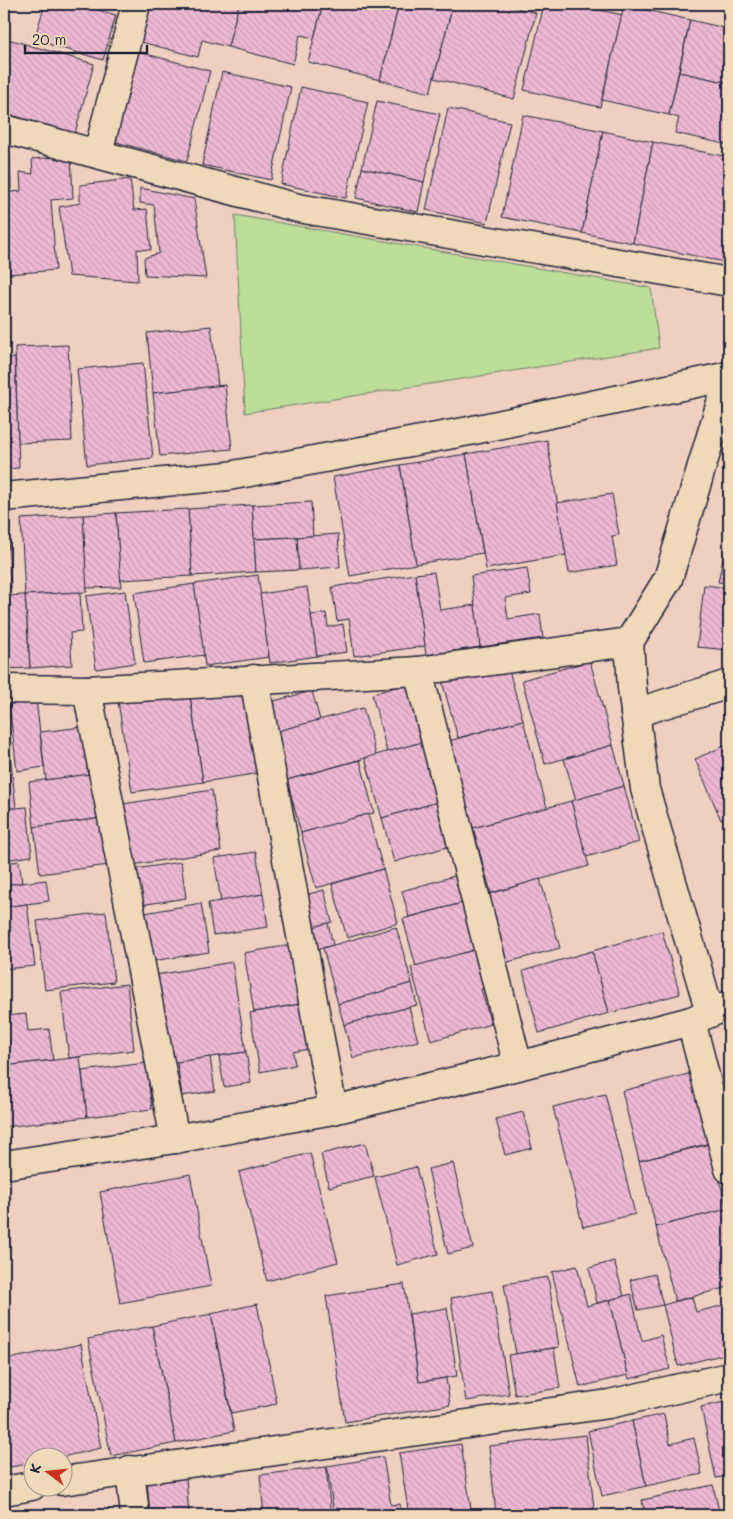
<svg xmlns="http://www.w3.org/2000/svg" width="733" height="1519" viewBox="0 0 733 1519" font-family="Mali,sans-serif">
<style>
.green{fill:#bbde98;stroke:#6e806a}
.building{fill:url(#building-back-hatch);stroke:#22223b}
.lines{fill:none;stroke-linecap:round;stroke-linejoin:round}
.minor-casing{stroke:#22223b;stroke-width:31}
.minor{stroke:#efd9b8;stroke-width:28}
</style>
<defs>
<pattern id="building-back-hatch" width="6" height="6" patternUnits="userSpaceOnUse" patternTransform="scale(1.25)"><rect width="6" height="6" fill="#edb8d2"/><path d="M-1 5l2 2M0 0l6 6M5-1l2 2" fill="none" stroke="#cb9eb5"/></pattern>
</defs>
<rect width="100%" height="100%" fill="#eecfc0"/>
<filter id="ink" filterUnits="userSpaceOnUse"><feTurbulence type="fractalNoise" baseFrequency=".02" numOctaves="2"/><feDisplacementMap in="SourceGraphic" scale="10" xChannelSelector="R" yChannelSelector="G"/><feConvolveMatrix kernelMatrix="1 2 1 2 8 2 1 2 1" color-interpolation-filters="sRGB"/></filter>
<g filter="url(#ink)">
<polygon class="green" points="235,215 651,288 659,348 245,413"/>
<g class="building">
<polygon points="45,4 84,4 84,6 116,15 103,60 34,40"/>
<polygon points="151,4 239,4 228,47 202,40 198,57 141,42"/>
<polygon points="239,4 323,4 314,38 300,35 293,64 228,47"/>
<polygon points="323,4 399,4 380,80 308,62"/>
<polygon points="399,4 453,4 430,93 380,80"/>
<polygon points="453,4 502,4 536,13 514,99 434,78"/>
<polygon points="544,4 574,4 622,15 600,107 524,90"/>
<polygon points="624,5 690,20 669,115 602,100"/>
<polygon points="690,20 729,29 729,83 679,72"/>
<polygon points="8,39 94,64 75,133 4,113 4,55"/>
<polygon points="135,51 210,71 187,161 112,141"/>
<polygon points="222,72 291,87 271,180 202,165"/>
<polygon points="679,72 729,83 729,145 675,133 679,118 669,115"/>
<polygon points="301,87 368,102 346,198 281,184"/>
<polygon points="377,101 440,114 424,182 362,168"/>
<polygon points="448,108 510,122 487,223 426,210"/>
<polygon points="523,115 603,131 582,233 502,217"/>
<polygon points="603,131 653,142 633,243 582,233"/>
<polygon points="653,142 729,157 729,263 633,243"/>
<polygon points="71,156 73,198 51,200 56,270 9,274 4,193 21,191 20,172 33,174 32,159"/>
<polygon points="4,158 10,158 11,189 4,189"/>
<polygon points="362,168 424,182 418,212 356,198"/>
<polygon points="130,179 134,210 147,209 151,250 137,249 138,281 69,276 59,207 80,203 80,185"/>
<polygon points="140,188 194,199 206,278 145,275 144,258 159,253 154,205 140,203"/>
<polygon points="211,326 218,386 153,393 147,333"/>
<polygon points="68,345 72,441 18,443 15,347"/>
<polygon points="4,358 15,358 19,468 4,469"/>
<polygon points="143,363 153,458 87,465 77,369"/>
<polygon points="225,385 232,449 160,456 153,393"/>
<polygon points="547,440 566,555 486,569 466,454"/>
<polygon points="466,454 483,553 416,564 400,465"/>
<polygon points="400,465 416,564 350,576 333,477"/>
<polygon points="612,494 619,535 612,536 617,565 569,573 557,503"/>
<polygon points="311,502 313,536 254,539 252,505"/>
<polygon points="252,505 256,572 192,576 188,509"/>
<polygon points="188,509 192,576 120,580 116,513"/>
<polygon points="116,513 121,587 86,588 83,515"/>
<polygon points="83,515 87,592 25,595 21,519"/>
<polygon points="7,518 11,588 4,588 4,519"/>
<polygon points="729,532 729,583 718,582"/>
<polygon points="338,534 340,567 299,570 297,537"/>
<polygon points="297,537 299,570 256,572 254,539"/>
<polygon points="527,568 531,594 505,598 508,619 540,614 543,638 480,647 471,576"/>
<polygon points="434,572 440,610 475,605 480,647 426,655 415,574"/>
<polygon points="415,574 425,646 354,656 349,619 337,621 332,587"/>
<polygon points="258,575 269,657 205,666 194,584"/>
<polygon points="194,584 204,655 144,663 134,593"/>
<polygon points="704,585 729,588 729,650 697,647"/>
<polygon points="307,587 317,656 270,663 260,594"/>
<polygon points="125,591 135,663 96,669 86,596"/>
<polygon points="80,592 82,632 70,633 72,665 30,668 25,595"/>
<polygon points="25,595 30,668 4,669 4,596"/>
<polygon points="326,613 328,627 343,624 347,652 317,656 311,615"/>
<polygon points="590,661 613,745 545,764 522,680"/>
<polygon points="507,663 523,720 458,738 442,681"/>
<polygon points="410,683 426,741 387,752 372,694"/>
<polygon points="247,687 260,773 203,782 190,696"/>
<polygon points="189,690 203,782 132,792 118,701"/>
<polygon points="312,691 320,720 274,732 266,703"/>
<polygon points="36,699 44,767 17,771 9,703"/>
<polygon points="4,703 10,753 4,753"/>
<polygon points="363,708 376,755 287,780 274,732"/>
<polygon points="523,720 547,808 473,828 449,741"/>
<polygon points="83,727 88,775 46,780 40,732"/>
<polygon points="426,741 438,802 382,818 365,758"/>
<polygon points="729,744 729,817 721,820 695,759"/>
<polygon points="613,745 624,786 576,800 564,759"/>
<polygon points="4,753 10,753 16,808 4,809"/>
<polygon points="360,760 374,813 301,833 287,780"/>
<polygon points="98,773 103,818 34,827 29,782"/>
<polygon points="624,786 639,842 586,857 571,801"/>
<polygon points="212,790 221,851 132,865 123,804"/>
<polygon points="571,801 589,866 491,893 473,828"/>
<polygon points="438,802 451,846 394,862 382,818"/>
<polygon points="27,807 32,856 4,860 4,809"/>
<polygon points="368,814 383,869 316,888 301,833"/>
<polygon points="103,818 109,865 40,874 34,827"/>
<polygon points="256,852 263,894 221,902 214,858"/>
<polygon points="19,861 22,883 4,885 4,863"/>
<polygon points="181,862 186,898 134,906 128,870"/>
<polygon points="383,869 398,923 347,938 332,884"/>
<polygon points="461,874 466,902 409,917 402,891"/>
<polygon points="540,879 560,948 501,964 483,896"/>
<polygon points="46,880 49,901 4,907 4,885"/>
<polygon points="324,890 332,922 306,929 297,897"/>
<polygon points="263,894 268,927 213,935 208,903"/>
<polygon points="466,902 478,949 416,967 403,919"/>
<polygon points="201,903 209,952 146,962 139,914"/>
<polygon points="27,904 35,966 4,969 4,907"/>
<polygon points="106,912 114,982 45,990 37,921"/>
<polygon points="328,923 333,945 312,951 306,929"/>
<polygon points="396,927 412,983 338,1004 323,948"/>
<polygon points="662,931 680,994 609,1013 592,951"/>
<polygon points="296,944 306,1003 254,1012 244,953"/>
<polygon points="478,949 489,987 481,989 491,1024 431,1041 411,967"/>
<polygon points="592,951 609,1013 539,1033 523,971"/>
<polygon points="232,962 246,1052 170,1063 156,975"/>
<polygon points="412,983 417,1005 344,1025 338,1004"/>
<polygon points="127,984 134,1050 69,1058 61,992"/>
<polygon points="306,1003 314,1048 293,1052 295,1065 260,1072 250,1013"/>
<polygon points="409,1007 418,1041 353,1058 344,1025"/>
<polygon points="26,1014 28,1031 49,1029 53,1060 4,1066 4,1016"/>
<polygon points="246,1052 251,1083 224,1087 219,1056"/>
<polygon points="80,1057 87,1117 4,1127 4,1066"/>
<polygon points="210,1057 215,1091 182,1096 177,1062"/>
<polygon points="146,1063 152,1109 87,1117 82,1071"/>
<polygon points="696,1072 714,1142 639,1161 622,1091"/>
<polygon points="605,1094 635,1214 583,1227 553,1107"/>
<polygon points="523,1112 532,1148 505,1155 496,1119"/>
<polygon points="365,1143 374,1176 329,1187 321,1154"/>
<polygon points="710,1144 727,1209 656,1227 639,1161"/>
<polygon points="310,1153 338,1262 267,1281 239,1172"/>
<polygon points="453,1163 473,1248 448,1254 428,1169"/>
<polygon points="416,1167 438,1254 397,1265 375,1177"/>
<polygon points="190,1174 211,1286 120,1303 100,1192"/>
<polygon points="727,1209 729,1220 729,1287 675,1301 656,1227"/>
<polygon points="614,1261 624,1296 597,1303 589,1268"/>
<polygon points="577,1266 587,1306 610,1300 628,1375 580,1387 552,1272"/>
<polygon points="655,1274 663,1305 638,1310 630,1280"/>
<polygon points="548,1277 559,1347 516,1354 504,1284"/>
<polygon points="404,1284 419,1382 446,1378 450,1405 345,1422 326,1296"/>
<polygon points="492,1291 509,1394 466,1401 451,1298"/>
<polygon points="631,1294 642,1341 661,1335 670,1369 629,1379 610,1300"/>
<polygon points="692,1297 696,1312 729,1304 729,1353 678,1366 663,1305"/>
<polygon points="257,1304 277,1404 231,1413 211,1314"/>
<polygon points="447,1308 457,1376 419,1382 409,1314"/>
<polygon points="211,1314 234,1431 176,1443 152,1326"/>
<polygon points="152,1326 176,1443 111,1456 88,1339"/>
<polygon points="81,1344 101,1448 62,1457 32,1456 32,1463 10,1467 4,1436 4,1360"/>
<polygon points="554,1348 560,1388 515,1395 508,1355"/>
<polygon points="729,1401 729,1476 716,1478 701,1407"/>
<polygon points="664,1414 670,1444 694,1438 702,1474 646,1486 632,1421"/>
<polygon points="632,1421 646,1486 602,1496 588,1431"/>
<polygon points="586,1435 594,1509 543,1515 496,1515 489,1446"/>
<polygon points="461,1444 472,1515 409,1515 399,1453"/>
<polygon points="383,1457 391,1505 400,1504 402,1515 334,1515 327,1466"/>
<polygon points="185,1465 189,1515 150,1515 146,1469"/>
<polygon points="326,1467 331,1515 264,1515 260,1475"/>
<polygon points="713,1485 720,1515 645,1515 642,1500"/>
</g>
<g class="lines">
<g class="minor-casing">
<g id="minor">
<polyline points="4,129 298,208 729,282"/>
<polyline points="98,153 136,4"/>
<polyline points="4,497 228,476 469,431 729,376"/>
<polyline points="418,671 518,1066"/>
<polyline points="254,679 333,1110"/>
<polyline points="4,689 87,690 418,671 629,642"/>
<polyline points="87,690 175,1139"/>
<polyline points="635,713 729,684"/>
<polyline points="710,1012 645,789 632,688 629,642 668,579 729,376"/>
<polyline points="691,1021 729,1169"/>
<polyline points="4,1165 175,1139 333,1110 518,1066 691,1021 729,1005"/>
<polyline points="130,1470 135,1515"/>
<polyline points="62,1481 609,1404 729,1377"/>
<polyline points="4,1491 32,1486"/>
</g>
</g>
<use href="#minor" class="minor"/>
</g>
</g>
<rect width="733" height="1519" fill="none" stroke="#efd9b8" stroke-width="20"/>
<rect x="10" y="10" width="713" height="1499" fill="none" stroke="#22223b" stroke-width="2" filter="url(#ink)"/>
<g transform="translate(48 1472) rotate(286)"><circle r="24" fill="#efd9b8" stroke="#9d9086"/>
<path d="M0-4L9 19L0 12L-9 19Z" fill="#c8321e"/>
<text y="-8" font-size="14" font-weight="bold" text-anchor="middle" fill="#22223b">K</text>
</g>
<path d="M25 45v8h122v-8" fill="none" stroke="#22223b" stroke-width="2.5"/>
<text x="32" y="45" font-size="15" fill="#22223b" stroke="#efd9b8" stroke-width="4" paint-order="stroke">20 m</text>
</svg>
